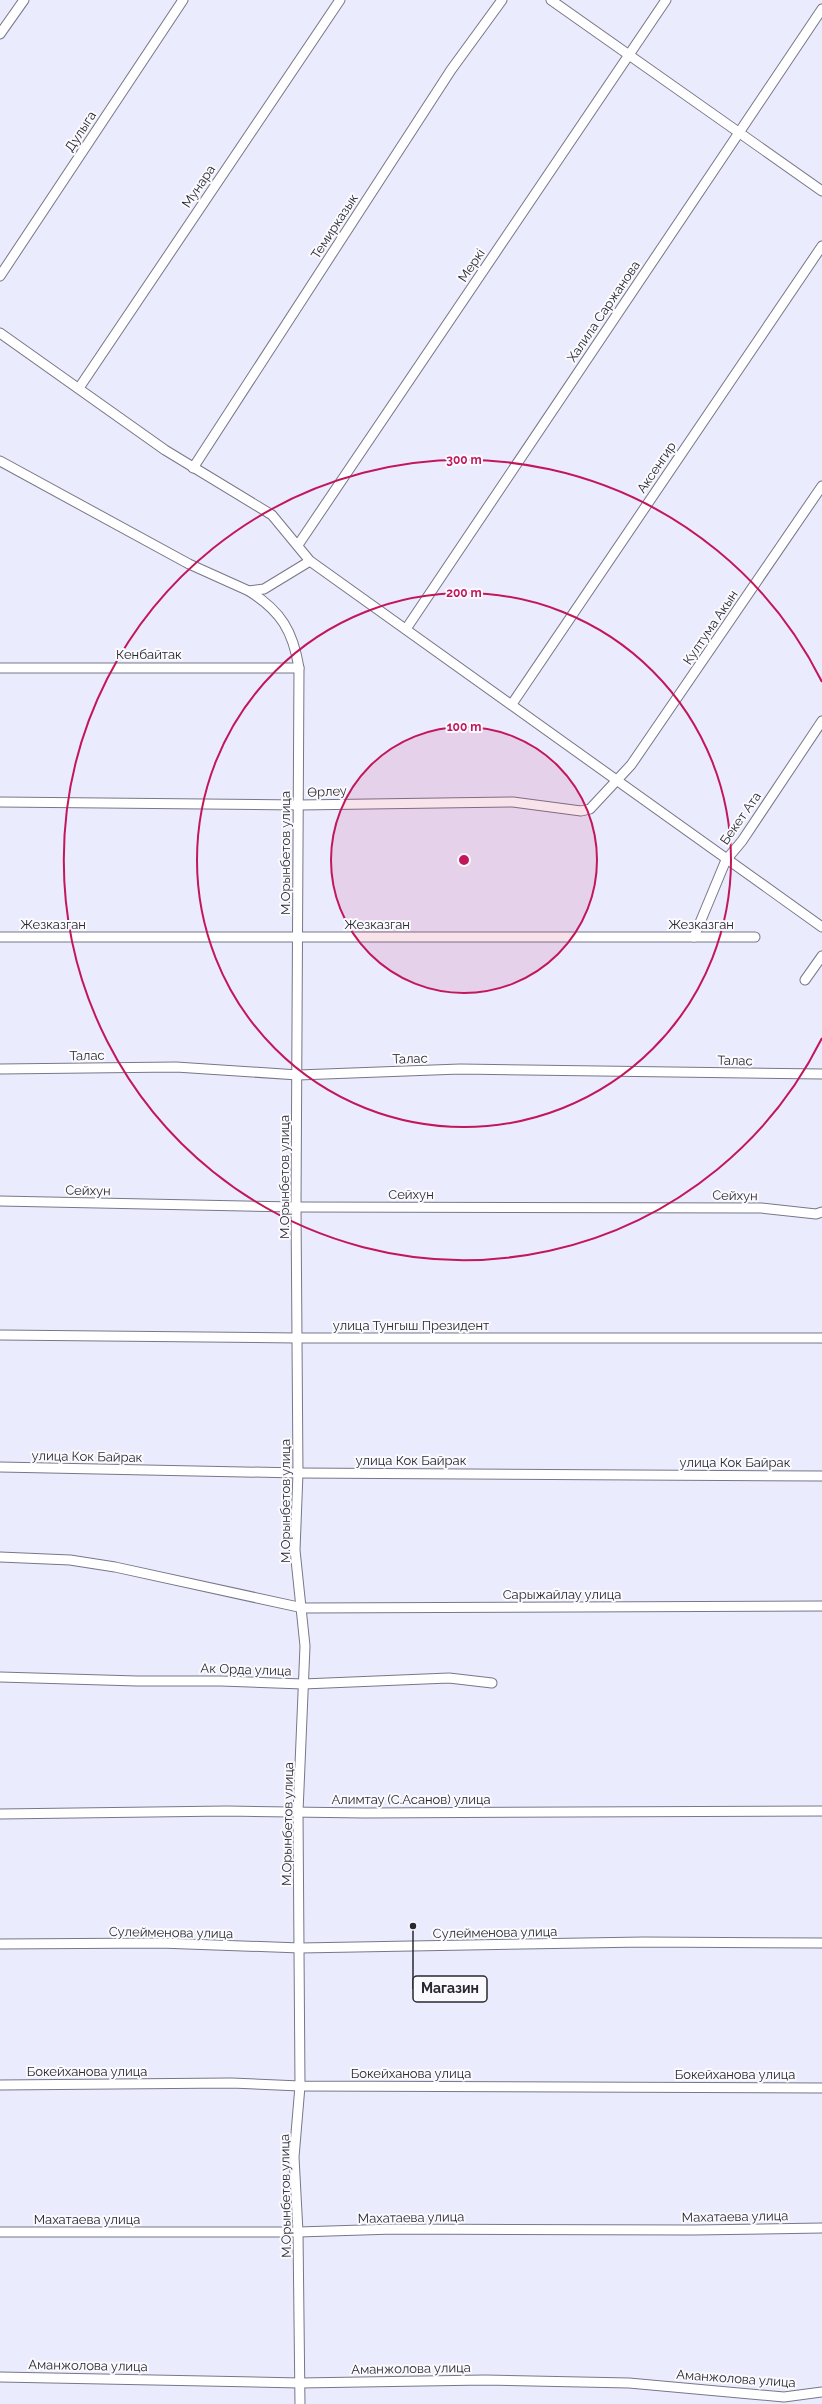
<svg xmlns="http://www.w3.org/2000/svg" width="822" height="2404" viewBox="0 0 822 2404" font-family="Raleway,sans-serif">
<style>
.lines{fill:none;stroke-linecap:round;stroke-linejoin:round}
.minor-casing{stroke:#778;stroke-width:11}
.minor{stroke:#fff;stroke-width:9}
.ring{fill:none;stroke:#c2185b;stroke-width:2}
.labels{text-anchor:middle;stroke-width:4;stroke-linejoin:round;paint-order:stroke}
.street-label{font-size:13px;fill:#292830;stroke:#fafafe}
.centre{fill:#c2185b;stroke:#fafafe;stroke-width:2}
.ring-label{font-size:12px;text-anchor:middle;font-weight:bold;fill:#c2185b;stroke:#fafafe;stroke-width:4;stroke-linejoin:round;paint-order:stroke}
.leader{fill:none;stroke:#292830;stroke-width:1.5}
.callout-dot{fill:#292830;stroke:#fafafe;stroke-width:1.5}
.callout{fill:#fafafe;stroke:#292830;stroke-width:1.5}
.callout-label{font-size:14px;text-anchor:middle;font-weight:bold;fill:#292830}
</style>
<rect width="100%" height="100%" fill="#ebebfe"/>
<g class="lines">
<g class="minor-casing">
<g id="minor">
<polyline points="551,0 822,191"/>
<polyline points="0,34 24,0"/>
<polyline points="0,276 183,0"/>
<polyline points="0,333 165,450 272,515 310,561 822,927"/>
<polyline points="79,388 340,0"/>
<polyline points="0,461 189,564 249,591 264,589 310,561"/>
<polyline points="193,468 451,70 502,0"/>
<polyline points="298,545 666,0"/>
<path d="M249,591C281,611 293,631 299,668L296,1207L298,1473L295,1550L305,1646L298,1812L300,2086L294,2157L298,2232L300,2404"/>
<polyline points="406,629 822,9"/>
<polyline points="0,668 299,668"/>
<polyline points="512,704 822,246"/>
<polyline points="0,802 299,805 513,802 581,811 590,809 631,765 822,486"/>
<polyline points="0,937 755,937"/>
<polyline points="694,937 726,860 742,841 822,721"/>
<polyline points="805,980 822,956"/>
<polyline points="0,1069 176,1067 298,1075 460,1069 822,1074"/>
<polyline points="0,1201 296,1207 761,1208 816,1214 822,1212"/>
<polyline points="0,1335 297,1338 822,1338"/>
<polyline points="0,1467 298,1473 822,1476"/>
<polyline points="0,1557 70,1560 115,1567 303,1608 822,1606"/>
<polyline points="0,1677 137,1681 221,1681 303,1684 449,1678 492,1683"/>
<polyline points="0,1814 227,1811 365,1813 822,1811"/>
<polyline points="0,1944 160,1943 300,1948 644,1942 822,1943"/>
<polyline points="0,2085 231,2083 300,2086 822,2088"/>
<polyline points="0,2232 298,2232 394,2229 694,2230 822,2228"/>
<polyline points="0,2377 300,2383 485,2380 629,2383 784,2397 822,2392"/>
</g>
</g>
<use href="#minor" class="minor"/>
</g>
<circle cx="464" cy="860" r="133" fill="#c2185b" fill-opacity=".12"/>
<g class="ring">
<circle cx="464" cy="860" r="133"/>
<circle cx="464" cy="860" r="267"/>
<path d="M822 1038A400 400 0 1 1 822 682"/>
</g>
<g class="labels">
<g class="street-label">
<text transform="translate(80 131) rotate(-57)" y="5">Дулыга</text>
<text transform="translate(198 186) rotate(-56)" y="5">Мунара</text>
<text transform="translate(334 226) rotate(-57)" y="5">Темирказык</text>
<text transform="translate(471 265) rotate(-56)" y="5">Меркі</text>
<text transform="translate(603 311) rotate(-56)" y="5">Халила Саржанова</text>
<text transform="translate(656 467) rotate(-56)" y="5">Аксенгир</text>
<text transform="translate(710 627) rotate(-56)" y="5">Култума Акын</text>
<text x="149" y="659">Кенбайтак</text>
<text transform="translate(327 791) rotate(-3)" y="5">Өрлеу</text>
<text transform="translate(740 818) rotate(-55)" y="5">Бекет Ата</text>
<text transform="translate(285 853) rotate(-90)" y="5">М.Орынбетов улица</text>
<text x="53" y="929">Жезказган</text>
<text x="377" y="929">Жезказган</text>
<text x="701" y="929">Жезказган</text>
<text transform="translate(87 1055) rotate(-1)" y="5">Талас</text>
<text transform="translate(410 1058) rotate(-2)" y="5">Талас</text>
<text transform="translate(735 1060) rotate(1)" y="5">Талас</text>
<text transform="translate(284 1177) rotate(-90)" y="5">М.Орынбетов улица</text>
<text transform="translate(88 1190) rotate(1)" y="5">Сейхун</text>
<text x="411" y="1199">Сейхун</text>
<text transform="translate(735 1195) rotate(1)" y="5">Сейхун</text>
<text x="411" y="1330">улица Тунгыш Президент</text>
<text transform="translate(87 1456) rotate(1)" y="5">улица Кок Байрак</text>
<text x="411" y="1465">улица Кок Байрак</text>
<text x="735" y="1467">улица Кок Байрак</text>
<text transform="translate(285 1501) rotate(-90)" y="5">М.Орынбетов улица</text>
<text x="562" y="1599">Сарыжайлау улица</text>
<text transform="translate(246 1669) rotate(2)" y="5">Ак Орда улица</text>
<text x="411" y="1804">Алимтау (С.Асанов) улица</text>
<text transform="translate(287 1824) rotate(-89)" y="5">М.Орынбетов улица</text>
<text transform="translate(171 1932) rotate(1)" y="5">Сулейменова улица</text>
<text transform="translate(495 1932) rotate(-1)" y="5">Сулейменова улица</text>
<text x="87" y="2076">Бокейханова улица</text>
<text x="411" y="2078">Бокейханова улица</text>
<text x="735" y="2079">Бокейханова улица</text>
<text transform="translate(285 2196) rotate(-91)" y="5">М.Орынбетов улица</text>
<text transform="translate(735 2216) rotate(-1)" y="5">Махатаева улица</text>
<text transform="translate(411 2217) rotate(-1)" y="5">Махатаева улица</text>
<text x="87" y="2224">Махатаева улица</text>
<text transform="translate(88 2365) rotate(1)" y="5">Аманжолова улица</text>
<text transform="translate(411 2368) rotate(-1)" y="5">Аманжолова улица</text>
<text transform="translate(736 2378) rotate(4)" y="5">Аманжолова улица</text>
</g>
</g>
<circle cx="464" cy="860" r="6" class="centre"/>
<g class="ring-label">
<text x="464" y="464">300 m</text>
<text x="464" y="597">200 m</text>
<text x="464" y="731">100 m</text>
</g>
<path class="leader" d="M413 1926L413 1989"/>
<circle class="callout-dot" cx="413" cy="1926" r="4"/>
<rect class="callout" x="413" y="1976" width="74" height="26" rx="4"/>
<g class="callout-label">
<text x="450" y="1993">Магазин</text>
</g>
</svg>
